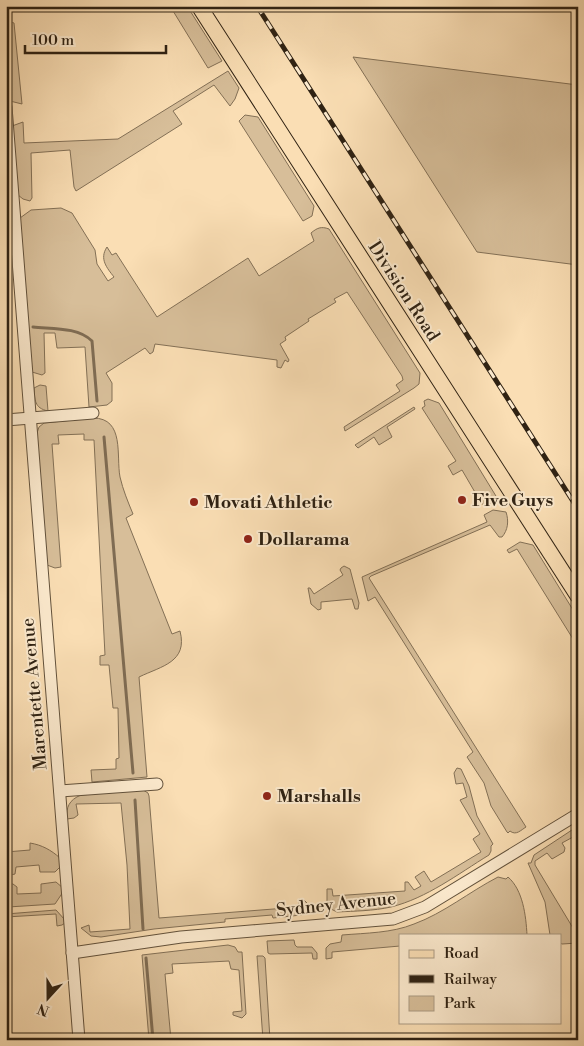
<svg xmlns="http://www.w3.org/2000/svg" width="584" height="1046" viewBox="0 0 584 1046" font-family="'Libre Bodoni',serif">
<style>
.green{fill:#d7be99;stroke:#837056}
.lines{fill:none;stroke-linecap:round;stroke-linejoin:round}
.stream{stroke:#7f6c53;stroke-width:3}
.minor-casing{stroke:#62513b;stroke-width:13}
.major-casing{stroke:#2f2213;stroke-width:17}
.minor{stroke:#fceace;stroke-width:11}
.major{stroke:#fadeb4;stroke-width:15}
.rail-casing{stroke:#2f2213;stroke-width:5}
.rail{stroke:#fceace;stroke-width:3;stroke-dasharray:9;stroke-linecap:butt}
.poi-dot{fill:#8f2418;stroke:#fceace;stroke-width:2}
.labels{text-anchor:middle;stroke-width:4;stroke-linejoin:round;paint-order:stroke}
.street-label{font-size:18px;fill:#2f2213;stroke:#fceace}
.poi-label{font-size:18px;font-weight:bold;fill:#2f2213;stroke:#fceace;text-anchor:start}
</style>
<rect width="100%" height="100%" fill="#fadeb4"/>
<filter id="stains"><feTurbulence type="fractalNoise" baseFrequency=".004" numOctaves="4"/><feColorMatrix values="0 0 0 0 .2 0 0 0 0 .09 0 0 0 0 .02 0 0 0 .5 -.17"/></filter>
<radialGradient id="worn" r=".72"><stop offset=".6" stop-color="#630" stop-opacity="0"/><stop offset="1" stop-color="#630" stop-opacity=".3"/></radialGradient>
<g class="green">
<polygon points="170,6 187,6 222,61 208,68"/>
<polygon points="11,22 14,23 22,104 10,101 6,24"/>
<polygon points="353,57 578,85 578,265 477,252"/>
<polygon points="228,71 239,88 235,99 230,106 214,85 173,111 182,124 76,191 74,187 70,150 31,153 32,198 30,201 23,199 18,195 12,126 23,122 24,143 118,139"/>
<polygon points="245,115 258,117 314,206 312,216 303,221 239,121"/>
<path d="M61,208L72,213L95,250L97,264L108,281L114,277C107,268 99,259 107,247L112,255L116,253L157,317L248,258L259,276L314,241L311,233C317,228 321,226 329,229L420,373L419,384L414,388L345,431L344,427L400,391L396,385L403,380L402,376L347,292L334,299L336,302L308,319L309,321L285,337L286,340L280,344L289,360L288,362L285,360L281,368L277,367V360L155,344L153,352L150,354L145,348L106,373L112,383V401L107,405L89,407L85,347L57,348L55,333H44L45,373L42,375L32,372L20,218L31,210Z"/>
<path d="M40,385L46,386L48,411C34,408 35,400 34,388Z"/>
<polygon points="428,399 439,403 499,501 484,506 483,504 479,503 475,498 476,494 462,470 453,475 448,466 456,461 422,408 425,406 424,401"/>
<polygon points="414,407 415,409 387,427 392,437 379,445 374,437 358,448 355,445"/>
<path d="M93,418C125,418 116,456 120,477C123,490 128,502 133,514L126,518L172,634L180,631C188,662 162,666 139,677L147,777L92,782L91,770L116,769V759L119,758L118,708H113L109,665H100V656L105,655L94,440H84V434L58,435L59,444H52L61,567L55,568L47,565L37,433L39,427L44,423Z"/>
<path d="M493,510L506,512C509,521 508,530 502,537H499L490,525L371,576L369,578L526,827C521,830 516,836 510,831L508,833L507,832L491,806L484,783L467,757L473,752L375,597L368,601L362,577L487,522L484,515Z"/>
<polygon points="520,542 533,545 578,618 578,647 517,549 509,553 507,550"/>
<polygon points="344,566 350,569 359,603 358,609 355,609 352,599 321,602 321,609 318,610 311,604 308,588 310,588 314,594 343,575 340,570 341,568"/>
<path d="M457,768L461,769L469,786L477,816L493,844L491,846V851L489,855C458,874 427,898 391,907C373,911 355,911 337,912L331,909L330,910L327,902V889H332L333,896L405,891V882H408L414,890L421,886L415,877L424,871L431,882L481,852L473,839L480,834L460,800L467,797L463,783L456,784L454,773Z"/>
<path d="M143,790L148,793L149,796L159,918L299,907V899H303L310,906L307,915L305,913L301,915L273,918L272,915L225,919V922L154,929L101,937L91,936L81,928L89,925L90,932L130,929L127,865L121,803L76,804L78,815L74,818L67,819C66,807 69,800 81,795Z"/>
<polygon points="578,826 578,843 573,837 562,843 565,848 564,852 552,859 547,853 535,861 535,865 576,933 578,933 578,943 562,944 560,943 560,935 550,935 545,902 528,863 531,863 534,855"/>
<path d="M30,843C42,845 51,850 60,858L61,866L55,872H40L39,865L16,867L15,874L6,876V852L30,850Z"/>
<path d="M498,877L506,879L508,877C523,890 526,916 527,935H400V946L332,952V958L326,959V948L330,944L341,942L342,935C366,933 392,933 414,924C444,913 469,892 498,877Z"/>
<polygon points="56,882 63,888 63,892 55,904 8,907 7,883 13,884 17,887 17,894 41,893 41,884"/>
<polygon points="56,910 65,920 65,923 62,925 57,926 56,914 6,917 6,914"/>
<polygon points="294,940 295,945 297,947 312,947 317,953 317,959 313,959 312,953 270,954 268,953 267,941"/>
<polygon points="228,945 235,947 238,952 242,952 246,1014 242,1018 233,1015 233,1012 242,1011 239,970 231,969 229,961 172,964 173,973 165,974 171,1040 149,1040 142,955"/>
<polygon points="257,956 263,956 265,958 270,1040 263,1040"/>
</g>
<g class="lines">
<g class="stream">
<path d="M33,327C53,329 78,327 92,341L97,401"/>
<polyline points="104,437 133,773"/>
<polyline points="135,800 143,929"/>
<polyline points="146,958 153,1040"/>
</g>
<g class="minor-casing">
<g id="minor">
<polyline points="6,107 79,1040"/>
<polyline points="6,420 93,413"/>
<polyline points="60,791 157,784"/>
<polyline points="72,953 181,937 393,919 425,907 578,814"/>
</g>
</g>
<g class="major-casing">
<polyline id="major" points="199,6 578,596"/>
</g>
<use href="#minor" class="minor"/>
<use href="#major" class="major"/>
<g class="rail-casing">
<polyline id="rail" points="257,6 578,509"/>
</g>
<use href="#rail" class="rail"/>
</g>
<g class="poi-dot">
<circle cx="462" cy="500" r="5"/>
<circle cx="194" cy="502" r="5"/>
<circle cx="248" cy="539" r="5"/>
<circle cx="267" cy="796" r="5"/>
</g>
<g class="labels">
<g class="street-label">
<text transform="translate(404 291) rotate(57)" y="6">Division Road</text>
<text transform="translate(34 694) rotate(-95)" y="6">Marentette Avenue</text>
<text transform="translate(336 904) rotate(-6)" y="6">Sydney Avenue</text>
</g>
<g class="poi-label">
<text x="472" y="506">Five Guys</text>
<text x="204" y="508">Movati Athletic</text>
<text x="258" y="545">Dollarama</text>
<text x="277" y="802">Marshalls</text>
</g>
</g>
<rect width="584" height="1046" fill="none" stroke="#fadeb4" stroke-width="25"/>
<rect x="8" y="8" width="569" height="1031" fill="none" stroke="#2f2213" stroke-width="2.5"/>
<rect x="12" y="12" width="559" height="1021" fill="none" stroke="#2f2213"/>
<rect x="399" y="934" width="162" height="90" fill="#fceace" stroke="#aa9a83"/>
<rect x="409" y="950" width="25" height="8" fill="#fadeb4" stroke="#aa9a83"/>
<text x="444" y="958" font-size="15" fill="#2f2213">Road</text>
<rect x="409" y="975" width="25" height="8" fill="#2f2213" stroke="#aa9a83"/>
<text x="444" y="984" font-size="15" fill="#2f2213">Railway</text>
<rect x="409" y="996" width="25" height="15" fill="#d7be99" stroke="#aa9a83"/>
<text x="444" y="1008" font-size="15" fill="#2f2213">Park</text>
<g transform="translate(48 998) rotate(201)" stroke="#fceace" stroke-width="4" paint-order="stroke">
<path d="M0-4L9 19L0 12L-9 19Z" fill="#2f2213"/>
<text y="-8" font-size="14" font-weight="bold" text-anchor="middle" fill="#2f2213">N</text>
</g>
<path d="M25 45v8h141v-8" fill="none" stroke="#2f2213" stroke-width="2.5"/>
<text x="32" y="45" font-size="15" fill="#2f2213" stroke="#fceace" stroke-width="4" paint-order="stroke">100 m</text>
<rect width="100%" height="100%" filter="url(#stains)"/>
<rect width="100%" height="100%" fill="url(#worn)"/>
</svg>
